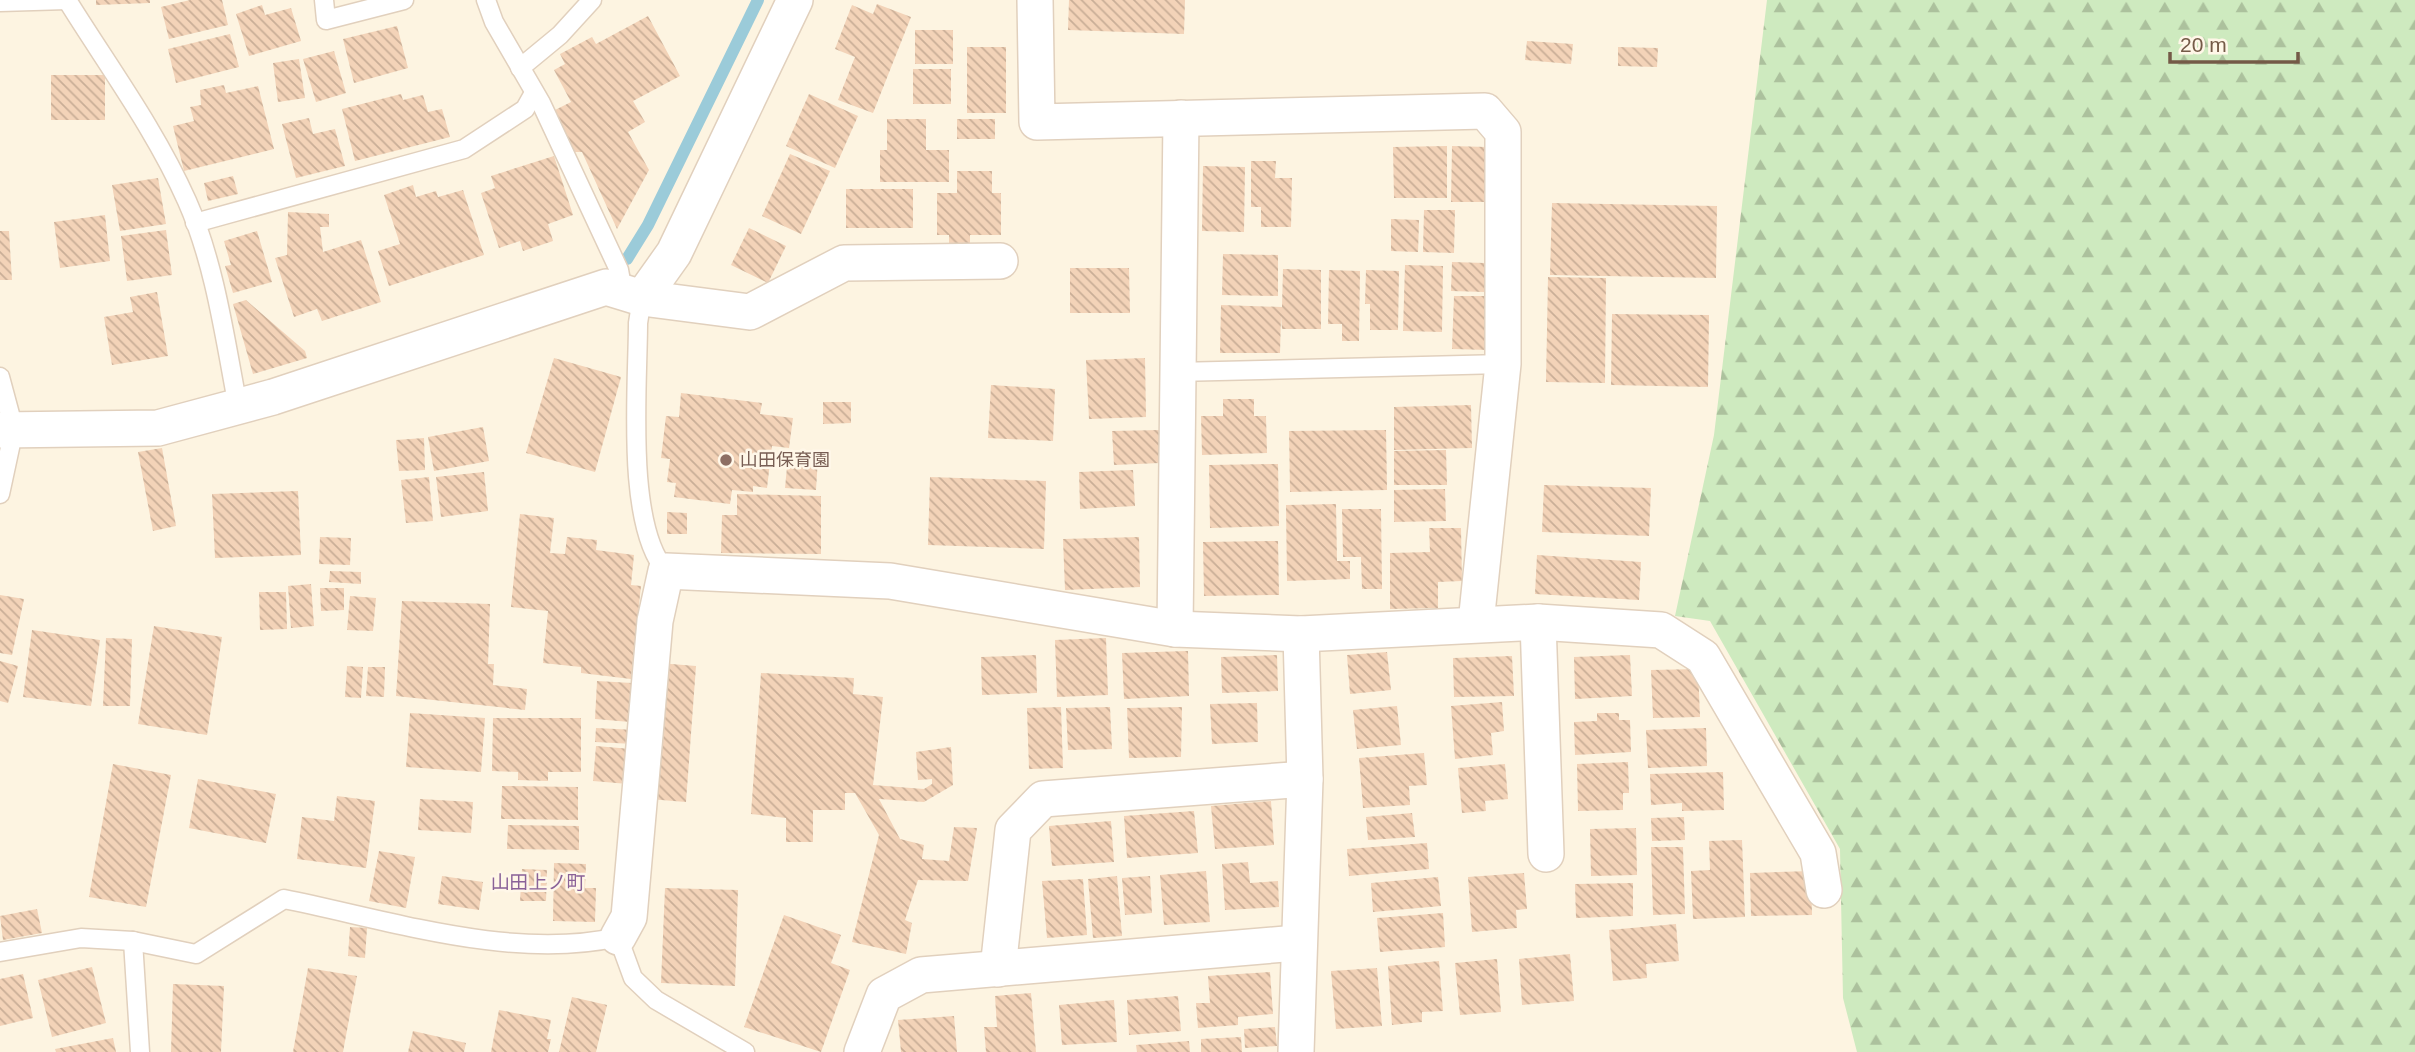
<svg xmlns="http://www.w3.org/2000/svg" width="2415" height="1052" viewBox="0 0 2415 1052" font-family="Helvetica,'Noto Sans JP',sans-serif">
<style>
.forest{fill:url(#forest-firs)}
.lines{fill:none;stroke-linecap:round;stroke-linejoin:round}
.stream{stroke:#9bcbd9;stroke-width:12}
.building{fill:url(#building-back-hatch)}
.lane-casing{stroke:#e1d0bd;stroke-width:21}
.street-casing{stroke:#e1d0bd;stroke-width:38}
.lane{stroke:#fff;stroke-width:18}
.street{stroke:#fff;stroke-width:35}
.education-dot{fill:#8d6e63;stroke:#fff7e8;stroke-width:2.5}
.labels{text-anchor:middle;stroke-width:5;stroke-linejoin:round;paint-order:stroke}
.education-label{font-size:18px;fill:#785e54;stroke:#fff7e8;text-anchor:start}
.neighbourhood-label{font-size:19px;fill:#8a6298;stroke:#fff7e8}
</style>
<defs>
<pattern id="forest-firs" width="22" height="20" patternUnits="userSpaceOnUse" patternTransform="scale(1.75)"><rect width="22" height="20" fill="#ceeabf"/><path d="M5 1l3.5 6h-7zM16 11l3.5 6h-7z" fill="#acc19d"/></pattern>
<pattern id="building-back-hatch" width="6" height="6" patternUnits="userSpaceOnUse" patternTransform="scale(1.75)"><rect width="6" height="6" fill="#f3d3b8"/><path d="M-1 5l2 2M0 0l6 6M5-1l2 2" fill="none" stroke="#c9ae97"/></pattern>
</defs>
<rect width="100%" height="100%" fill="#fdf4e1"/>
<polygon class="forest" points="1767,0 2415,0 2415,1052 1857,1052 1843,998 1840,849 1710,621 1675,616 1714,435"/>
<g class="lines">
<polyline class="stream" points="627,259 648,225 758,0"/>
</g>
<g class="building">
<polygon points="96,0 150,0 150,3 96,5"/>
<polygon points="190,0 222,0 228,25 169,39 161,7"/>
<polygon points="1069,0 1185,0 1184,34 1068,30"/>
<polygon points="877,4 911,17 873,113 838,100 855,57 835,49 852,5 873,14"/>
<polygon points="262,5 265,15 291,8 301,41 249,56 236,14"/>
<polygon points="648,16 680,76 633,101 645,122 628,132 649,170 617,229 582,152 575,152 553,111 571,102 554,70 565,64 560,54 592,37 596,44"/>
<polygon points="397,26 408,68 354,83 343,39"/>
<rect x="915" y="30" width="38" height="34"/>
<polygon points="230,34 239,67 176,83 168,49"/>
<polygon points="1527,41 1573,44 1571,64 1525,60"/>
<rect x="967" y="47" width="39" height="66"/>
<polygon points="1618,47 1658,48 1657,67 1618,66"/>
<polygon points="334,51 346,93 316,102 303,59"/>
<polygon points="299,59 305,98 278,102 273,63"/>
<rect x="913" y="69" width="38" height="35"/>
<rect x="51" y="75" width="54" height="45"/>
<polygon points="224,85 226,93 258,86 274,149 184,171 173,126 194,121 190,107 201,105 200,90"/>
<polygon points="401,94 403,100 423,95 428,112 442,109 450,137 355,161 342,109"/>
<polygon points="809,94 858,116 835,168 786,146"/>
<polygon points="309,118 313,134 335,129 345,166 296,178 282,124"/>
<polygon points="887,119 926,119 926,150 949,150 949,182 880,182 880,150 887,150"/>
<rect x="957" y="119" width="38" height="20"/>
<polygon points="1447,146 1447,198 1394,198 1393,147"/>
<polygon points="1452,146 1487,147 1486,202 1451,202"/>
<polygon points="790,154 830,171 801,234 762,216"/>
<polygon points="554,156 573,215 548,224 553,241 523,251 520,241 499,248 481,193 495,188 491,176"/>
<polygon points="1251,161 1276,161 1275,178 1292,178 1291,227 1261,227 1261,207 1251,207"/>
<polygon points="1203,166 1245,167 1244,232 1202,231"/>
<polygon points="957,171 992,171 992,193 1001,193 1001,235 970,235 970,243 949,243 949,235 937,235 937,193 957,193"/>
<polygon points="233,176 238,194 208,201 204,183"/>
<polygon points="158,178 166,224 120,231 112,185"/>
<polygon points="413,185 416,197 436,191 438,197 463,190 484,255 389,286 378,251 400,244 384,195"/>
<rect x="846" y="189" width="67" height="39"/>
<polygon points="1552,203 1717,206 1716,278 1550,275"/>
<polygon points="1424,210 1455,210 1454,253 1423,252"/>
<polygon points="288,212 329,214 329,227 320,227 323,252 361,240 381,302 322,321 317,309 294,317 275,258 287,255"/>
<polygon points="105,215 110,261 60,268 54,222"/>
<polygon points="1391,219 1419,220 1418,252 1391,251"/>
<polygon points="749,228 786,246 768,283 731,265"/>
<polygon points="166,230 172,275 127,281 121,236"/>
<polygon points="0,231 9,231 12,280 0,280"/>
<polygon points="257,231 272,282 233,293 225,266 231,265 224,241"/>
<polygon points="1223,254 1278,255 1278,296 1222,295"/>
<polygon points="1452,262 1485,263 1485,292 1451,291"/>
<polygon points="1405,265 1443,266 1442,332 1403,331"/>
<polygon points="1070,268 1129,268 1130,313 1070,313"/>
<polygon points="1283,269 1321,270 1321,329 1282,329 1281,316 1280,353 1220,353 1221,305 1282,307"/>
<polygon points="1329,270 1360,271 1359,341 1342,341 1342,324 1328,324"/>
<polygon points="1366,270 1399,271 1398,330 1370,330 1370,304 1365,304"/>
<polygon points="1548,277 1606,278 1605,383 1546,382"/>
<polygon points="157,292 168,356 112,365 104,317 133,312 130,297"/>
<polygon points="1454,296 1489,296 1488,350 1452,349"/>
<polygon points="246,300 305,351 307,358 253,374 233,304"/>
<polygon points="1612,314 1709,315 1708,387 1611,385"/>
<polygon points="554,358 621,377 595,472 526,453"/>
<polygon points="1145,358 1146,417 1089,419 1086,360"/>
<polygon points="991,385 1055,389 1053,441 988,438"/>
<polygon points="681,393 762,403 760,414 793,418 789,448 772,446 767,488 753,486 753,492 732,490 730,504 674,497 676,483 667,482 670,459 661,458 666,416 679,417"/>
<polygon points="1223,399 1254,399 1254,416 1266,416 1267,453 1202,455 1201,416 1223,416"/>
<polygon points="823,402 851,402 851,423 823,424"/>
<polygon points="1471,405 1472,448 1394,450 1394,407"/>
<polygon points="483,427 489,461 434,471 428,437"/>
<polygon points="1159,430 1160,463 1114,465 1112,431"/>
<polygon points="1386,430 1387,490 1290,492 1289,431"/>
<polygon points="424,438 425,470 399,471 396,440"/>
<polygon points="162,448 176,526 153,531 138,452"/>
<polygon points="1446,450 1447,485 1394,485 1394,451"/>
<polygon points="788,456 818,458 816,490 785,488"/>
<polygon points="1278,464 1279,526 1210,528 1209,465"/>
<polygon points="1133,470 1135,506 1080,509 1079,472"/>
<polygon points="484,472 488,511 441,517 436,477"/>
<polygon points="429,477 433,521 406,523 401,480"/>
<polygon points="930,477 1046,481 1044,549 928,545"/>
<polygon points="1544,485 1651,488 1649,536 1542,532"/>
<polygon points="1445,489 1446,521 1394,522 1394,490"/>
<polygon points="298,491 301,555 215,558 212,494"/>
<polygon points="737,494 821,496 821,554 721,553 722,515 737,515"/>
<polygon points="1336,504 1337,561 1350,561 1350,579 1287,581 1286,505"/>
<polygon points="1342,509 1381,509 1382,589 1362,589 1361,557 1343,557"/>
<polygon points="667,512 687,513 687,534 667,534"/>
<polygon points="520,514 554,518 550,553 565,554 567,537 597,540 596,550 634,555 631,585 641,586 631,679 581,673 581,667 543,663 548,611 511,607"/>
<polygon points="1429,528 1461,528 1462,581 1438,582 1438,608 1390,609 1390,553 1430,552"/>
<polygon points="320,537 351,538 350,565 319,564"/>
<polygon points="1139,537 1140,587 1065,590 1063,539"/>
<polygon points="1278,541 1279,595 1204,596 1203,542"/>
<polygon points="1537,555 1641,562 1639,600 1535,594"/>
<polygon points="330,571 361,572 361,584 329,582"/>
<polygon points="311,584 314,626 291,628 288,586"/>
<polygon points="320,588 344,588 344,610 321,611"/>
<polygon points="259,592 286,592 287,629 260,630"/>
<polygon points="0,595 24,599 12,655 0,653"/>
<polygon points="350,596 376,598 373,631 347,630"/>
<polygon points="402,601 490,604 488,664 494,664 493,685 527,689 525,710 396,696"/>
<polygon points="154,626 222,637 207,735 138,724"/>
<polygon points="32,630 100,640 91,706 23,697"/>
<polygon points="106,638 132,639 130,706 103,706"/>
<polygon points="1106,638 1108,695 1057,697 1055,640"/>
<polygon points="1188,651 1189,696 1124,699 1122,653"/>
<polygon points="1387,652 1391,690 1350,694 1347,655"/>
<polygon points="1036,655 1037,693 982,695 981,657"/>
<polygon points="1277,655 1278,691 1222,693 1221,657"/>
<polygon points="1630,655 1632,696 1575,699 1574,657"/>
<polygon points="1512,656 1514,696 1454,697 1453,658"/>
<polygon points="0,661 18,666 8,703 0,701"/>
<polygon points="659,663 696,666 686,802 649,799"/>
<polygon points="347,666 363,667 361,698 345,697"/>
<polygon points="368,667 385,667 384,697 366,696"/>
<polygon points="1698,669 1700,717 1653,718 1651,670"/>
<polygon points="761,673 854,678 853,694 883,697 873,785 924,789 932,784 932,779 918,780 916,752 951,747 953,785 924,802 879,799 900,839 924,845 922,859 949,861 954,827 977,828 968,881 918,880 905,920 912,923 906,954 852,942 879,835 855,793 845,793 845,810 813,810 813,842 786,842 786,818 751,814"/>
<polygon points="597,681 632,683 630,722 595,719"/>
<polygon points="1502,702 1504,731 1491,733 1493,755 1455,759 1451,706"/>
<polygon points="1257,703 1258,742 1212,744 1210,704"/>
<polygon points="1397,706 1401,745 1357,749 1353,710"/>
<polygon points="1061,707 1063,768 1029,769 1027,708"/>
<polygon points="1110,707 1112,749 1068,750 1066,708"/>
<polygon points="1182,707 1181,757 1129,758 1127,708"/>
<polygon points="410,713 485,718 481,772 406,767"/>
<polygon points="1597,713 1619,713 1619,720 1630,720 1631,752 1575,755 1574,722 1597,721"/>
<polygon points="493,718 581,718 581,772 548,772 548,781 518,780 518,772 492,771"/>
<polygon points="596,728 635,730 634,744 595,742"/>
<polygon points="1706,728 1707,766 1648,768 1646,730"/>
<polygon points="596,746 631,749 628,784 593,781"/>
<polygon points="1424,753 1427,785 1409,786 1410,805 1363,808 1359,758"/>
<polygon points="1628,762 1629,793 1623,793 1623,810 1578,811 1577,764"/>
<polygon points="113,764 171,775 146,907 89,897"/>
<polygon points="1505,764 1508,799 1485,801 1486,811 1462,813 1458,768"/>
<polygon points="1723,772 1724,810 1682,811 1682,803 1651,805 1650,774"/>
<polygon points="198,779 276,794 266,843 189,828"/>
<polygon points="502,786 578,787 578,820 501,819"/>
<polygon points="337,796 375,801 366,868 297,859 302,817 334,821"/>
<polygon points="420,799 473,802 471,833 418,830"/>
<polygon points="1271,801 1274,845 1215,849 1211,806"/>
<polygon points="1194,811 1198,853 1127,858 1124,816"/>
<polygon points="1412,813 1415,837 1368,840 1366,817"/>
<polygon points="1684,817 1685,840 1652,841 1651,818"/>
<polygon points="1111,821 1114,862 1052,866 1049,826"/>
<polygon points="508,825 579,826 579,850 507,849"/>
<polygon points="1636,828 1637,875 1591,876 1590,829"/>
<polygon points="1742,840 1745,917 1693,919 1691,871 1710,870 1709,841"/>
<polygon points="1427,843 1429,869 1349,876 1347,849"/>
<polygon points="1651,847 1683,847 1685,914 1653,915"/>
<polygon points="379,851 415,857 406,908 369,901"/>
<polygon points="1248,862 1250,883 1278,881 1279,907 1225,910 1222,864"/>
<polygon points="554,863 586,864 585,888 596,888 595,922 553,921"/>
<polygon points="522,869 547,870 546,901 520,901"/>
<polygon points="1206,871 1210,922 1164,925 1160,875"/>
<polygon points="1811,871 1812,915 1751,916 1750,873"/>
<polygon points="1524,873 1527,909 1516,910 1517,928 1472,932 1468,877"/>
<polygon points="442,876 483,882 479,910 438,904"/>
<polygon points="1117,876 1122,936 1093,938 1088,879"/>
<polygon points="1150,876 1152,913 1125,915 1122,878"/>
<polygon points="1438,877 1441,906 1373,912 1371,883"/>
<polygon points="1083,879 1087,935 1047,938 1042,881"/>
<polygon points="1633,883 1633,916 1576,918 1575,884"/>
<polygon points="665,888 738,890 735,986 661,983"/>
<polygon points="37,909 42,933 3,940 0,916"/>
<polygon points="1443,913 1445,947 1380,952 1377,918"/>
<polygon points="784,915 841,935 831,963 850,970 821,1052 744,1027"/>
<polygon points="1676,924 1679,961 1646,964 1647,978 1613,981 1609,930"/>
<polygon points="350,927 367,928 365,958 348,956"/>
<polygon points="1570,954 1574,1001 1522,1005 1519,959"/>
<polygon points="1497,959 1501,1012 1460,1015 1455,963"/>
<polygon points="1439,961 1443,1011 1422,1012 1422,1022 1392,1025 1388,966"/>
<polygon points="92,967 106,1023 52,1037 38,980"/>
<polygon points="308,968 357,976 343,1052 293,1052"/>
<polygon points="1377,968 1382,1026 1336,1029 1331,971"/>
<polygon points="1270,972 1273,1014 1238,1017 1238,1025 1198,1028 1196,1003 1210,1003 1208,976"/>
<polygon points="23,974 33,1018 0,1026 0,979"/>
<polygon points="173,984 224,986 221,1052 171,1052"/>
<polygon points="1031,993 1036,1052 986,1052 984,1027 997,1027 995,996"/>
<polygon points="1178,996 1181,1031 1129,1035 1127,1000"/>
<polygon points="572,997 607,1005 596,1052 559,1052"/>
<polygon points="1114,1000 1117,1042 1062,1045 1059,1005"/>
<polygon points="499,1010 551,1020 547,1039 551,1039 548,1052 491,1052"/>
<polygon points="954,1016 957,1052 901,1052 898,1020"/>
<polygon points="1275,1027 1277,1046 1245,1048 1244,1029"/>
<polygon points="413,1031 466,1043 464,1052 408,1052"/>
<polygon points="1241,1037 1242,1052 1201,1052 1201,1039"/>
<polygon points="113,1038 116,1052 56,1052 55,1049"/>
<polygon points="1189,1041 1190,1052 1137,1052 1136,1045"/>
</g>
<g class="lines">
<g class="lane-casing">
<g id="lane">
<path d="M67,0C108,66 155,129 187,201C215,264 225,339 238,407"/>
<polyline points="324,0 326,20 404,0"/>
<polyline points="486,0 494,22 541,103 619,270 623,292"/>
<polyline points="0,2 67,0"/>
<polyline points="520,68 560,35 592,0"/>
<polyline points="195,223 464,149 525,109 534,93"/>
<path d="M642,298L638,323C638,385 625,524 666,571"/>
<polyline points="1176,372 1503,364"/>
<polyline points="0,377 14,429 0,494"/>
<polyline points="133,941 140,1052"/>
<path d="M0,952L81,938L133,941L196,954L284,899C389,920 513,961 618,937L633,978L656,1000L745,1052"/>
</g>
</g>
<g class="street-casing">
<g id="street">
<polyline points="1035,0 1037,122 1485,111 1503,132 1503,364 1476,623"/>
<polyline points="642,298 674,253 795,0"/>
<polyline points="0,430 158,428 273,397 606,287 642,298 750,312 844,263 1000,261"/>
<polyline points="1538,622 1546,854"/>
<polyline points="1175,629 1181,118"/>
<polyline points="618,937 629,917 655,621 666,571 890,581 1175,629 1301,634 1538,622 1661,630 1703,657 1818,853 1824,890"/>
<polyline points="998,969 1013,830 1043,799 1305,779"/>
<polyline points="862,1052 884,995 921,975 1297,943"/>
<polyline points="1296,1052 1305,779 1301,634"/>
</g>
</g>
<use href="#lane" class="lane"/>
<use href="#street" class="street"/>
</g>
<circle class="education-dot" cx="726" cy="460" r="7"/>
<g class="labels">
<g class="education-label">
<text x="740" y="466">山田保育園</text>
</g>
<g class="neighbourhood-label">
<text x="538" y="889">山田上ノ町</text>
</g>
</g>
<path d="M2170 52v10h128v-10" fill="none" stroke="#745a47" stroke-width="3.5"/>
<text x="2180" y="52" font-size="21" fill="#745a47" stroke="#fff7e8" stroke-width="5" paint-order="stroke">20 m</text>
</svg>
